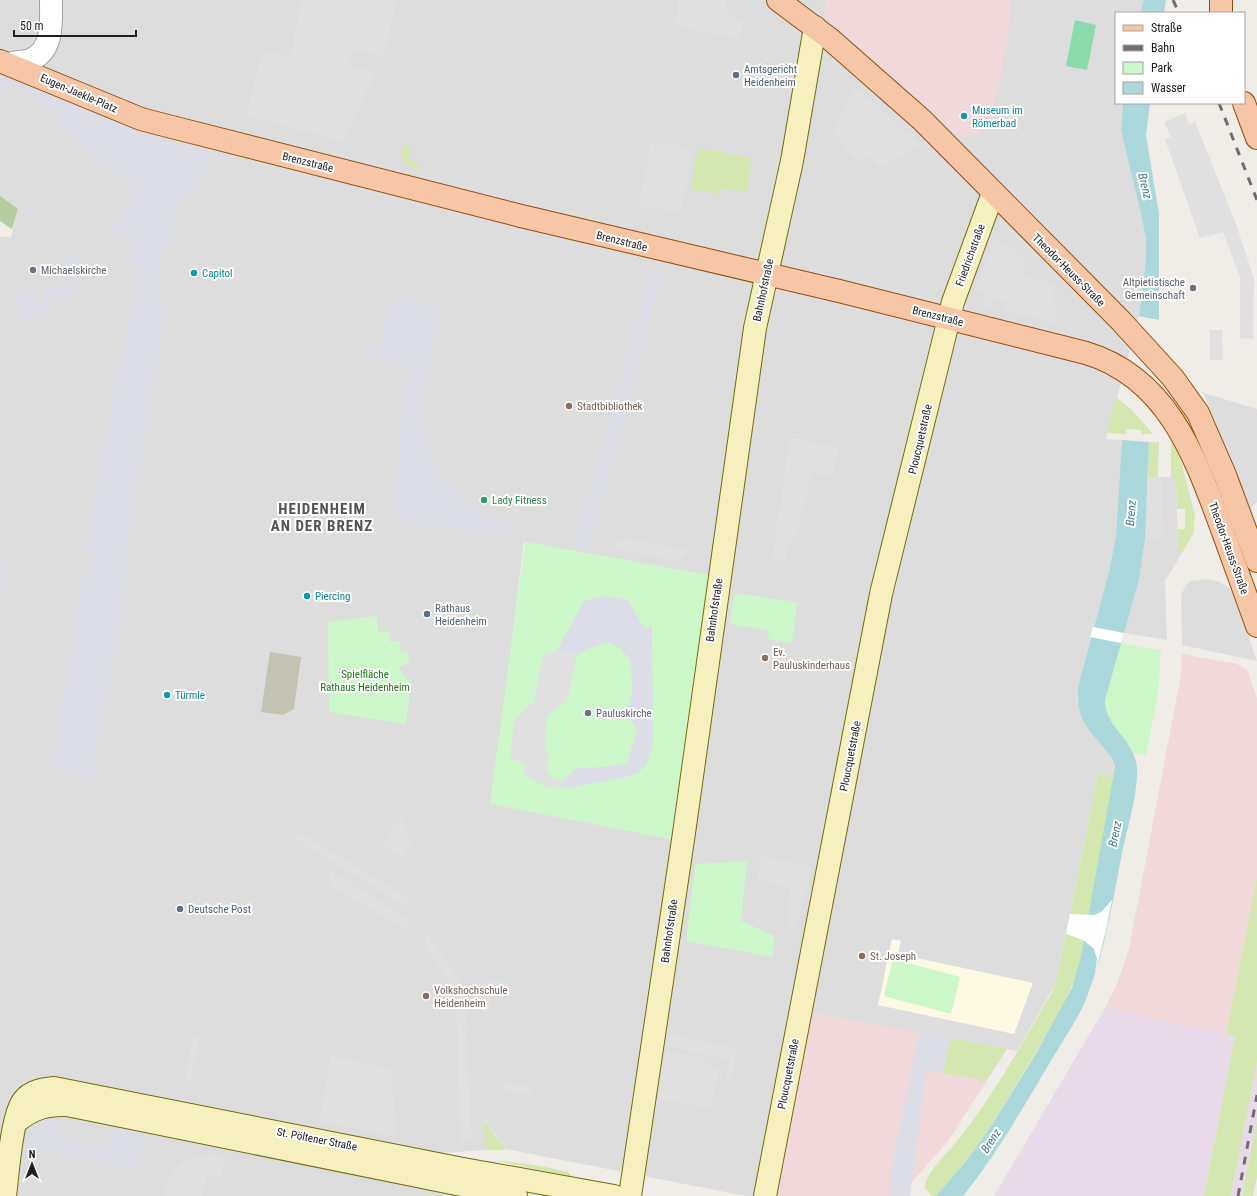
<svg xmlns="http://www.w3.org/2000/svg" width="1257" height="1196" viewBox="0 0 1257 1196" font-family="'Roboto Condensed',sans-serif">
<style>
.residential{fill:#deddde;fill-rule:evenodd}
.commercial{fill:#f0d8db}
.industrial{fill:#e9dae9}
.education{fill:#fdf9e3}
.construction{fill:#c4c2b3}
.grass{fill:#d5e7b1}
.forest{fill:#b4cd9f}
.park{fill:#ccf7c8}
.pitch{fill:#8adaae}
.parking{fill:#e0e0e0}
.plaza{fill:#dcdde6}
.water{fill:#abd8db}
.pier{fill:#fff}
.lines{fill:none;stroke-linecap:round;stroke-linejoin:round}
.tertiary-casing{stroke:#a1a1a1;stroke-width:24}
.secondary-casing{stroke:#736d0b;stroke-width:24}
.primary-casing{stroke:#944e09;stroke-width:24}
.tertiary{stroke:#fff;stroke-width:22}
.secondary{stroke:#f6f0bf;stroke-width:22}
.primary{stroke:#f7c6a6;stroke-width:22}
.rail{stroke:#6e6e6e;stroke-width:3;stroke-dasharray:8 8;stroke-linecap:butt}
.service-dot{fill:#5c6f8a;stroke:#fff;stroke-width:1.5}
.culture-dot{fill:#0f9aa8;stroke:#fff;stroke-width:1.5}
.worship-dot{fill:#6b7280;stroke:#fff;stroke-width:1.5}
.education-dot{fill:#8d6e63;stroke:#fff;stroke-width:1.5}
.leisure-dot{fill:#2e9e5b;stroke:#fff;stroke-width:1.5}
.labels{text-anchor:middle;stroke-width:4;stroke-linejoin:round;paint-order:stroke}
.service-label{font-size:11px;fill:#4e5e75;stroke:#fff;text-anchor:start}
.street-label{font-size:11px;fill:#202020;stroke:#fff}
.culture-label{font-size:11px;fill:#0d838f;stroke:#fff;text-anchor:start}
.worship-label{font-size:11px;fill:#5b616d;stroke:#fff;text-anchor:start}
.education-label{font-size:11px;fill:#785e54;stroke:#fff;text-anchor:start}
.leisure-label{font-size:11px;fill:#27864d;stroke:#fff;text-anchor:start}
.park-label{font-size:11px;fill:#1b7a12;stroke:#fff}
.water-label{font-size:12px;font-style:italic;fill:#477b94;stroke:#fff}
.district-label{font-size:15px;font-weight:bold;letter-spacing:1px;fill:#535353;stroke:#fff}
</style>
<rect width="100%" height="100%" fill="#f0ece7"/>
<g class="residential">
<path d="M0,0H827L824,16L959,136L1010,0H1144L1140,13H1116V103H1123L1121,131L1141,214L1146,239V260L1139,316L1106,439L1122,440L1116,535L1110,569L1078,687L1077,701L1114,761L1115,772L1114,777L1098,774L1056,983L1017,1051L919,1033L755,1196H746L505,1149L485,1120V1150L441,1153L46,1080L30,1083L17,1090L5,1112L53,1110L481,1196H0V237H11L18,209L0,196ZM854,87L910,136L919,145L881,167L869,154ZM524,538V542L713,576L510,659Z"/>
<polygon points="1204,393 1257,409 1257,502 1247,513"/>
<polygon points="1148,477 1176,477 1178,550 1182,553 1165,581 1167,640 1124,633 1139,580 1145,540"/>
<polygon points="1208,579 1220,582 1228,587 1235,596 1257,661 1182,645 1181,595 1186,585 1192,581"/>
</g>
<g class="commercial">
<polygon points="827,0 1011,0 1008,37 991,123 977,135 959,136 824,16"/>
<polygon points="1182,654 1237,664 1247,670 1257,698 1257,876 1226,1034 1105,1008 1117,984 1129,949 1181,675"/>
<polygon points="809,1012 1007,1049 948,1141 911,1183 910,1196 774,1196"/>
</g>
<g class="industrial">
<polygon points="1105,1008 1235,1036 1204,1196 994,1196"/>
<polygon points="1257,1062 1257,1121 1242,1196 1231,1196"/>
</g>
<polygon class="education" points="892,939 901,941 898,954 1033,983 1014,1034 878,1005"/>
<polygon class="construction" points="270,652 301,657 294,709 283,715 261,712"/>
<g class="grass">
<polygon points="403,146 412,147 409,159 419,165 419,170 401,160"/>
<polygon points="698,148 751,158 748,192 720,189 718,194 691,189"/>
<polygon points="1116,397 1132,410 1153,434 1141,434 1141,430 1126,429 1126,434 1107,433"/>
<polygon points="1173,438 1177,445 1195,516 1193,534 1182,553 1178,550 1178,529 1185,529 1185,509 1177,509 1176,478 1171,477 1171,441"/>
<polygon points="1149,442 1159,442 1158,478 1148,477"/>
<polygon points="1098,774 1114,777 1089,915 1070,914"/>
<polygon points="1257,876 1257,1062 1231,1196 1204,1196 1235,1036 1226,1034"/>
<path d="M1066,934L1085,941L1079,970L1061,1011L992,1125L967,1160L936,1196H932L925,1188C923,1176 949,1151 957,1141C993,1097 1022,1043 1051,994L1056,983Z"/>
<polygon points="950,1038 1007,1049 986,1081 943,1073"/>
<polygon points="484,1120 505,1149 503,1150 485,1150"/>
<polygon points="1257,1121 1257,1177 1253,1196 1242,1196"/>
<path d="M487,1161C517,1161 539,1165 568,1172L572,1177L496,1161L486,1166L483,1162Z"/>
</g>
<polygon class="forest" points="0,196 18,209 12,229 0,221"/>
<g class="park">
<polygon points="525,542 713,576 676,840 490,804"/>
<polygon points="734,593 797,602 792,643 768,639 769,631 730,624"/>
<polygon points="377,616 378,632 389,631 390,642 400,641 401,652 408,651 409,663 398,667 411,684 406,724 329,712 328,622"/>
<path d="M1121,643L1161,650L1158,694L1146,755L1133,753C1124,734 1105,722 1105,700Z"/>
<polygon points="747,861 741,921 774,936 773,957 686,941 695,864"/>
<polygon points="893,959 960,977 951,1014 884,996"/>
</g>
<polygon class="pitch" points="1075,20 1096,25 1087,70 1066,66"/>
<g class="parking">
<polygon points="302,0 397,0 384,56 352,50 348,66 375,72 344,142 246,115 262,51 290,56"/>
<polygon points="679,0 727,0 725,11 743,21 740,40 674,25"/>
<polygon points="854,87 910,136 919,145 881,167 869,154 860,164 833,134"/>
<polygon points="1185,113 1189,124 1195,122 1236,224 1254,279 1253,339 1240,338 1240,277 1223,232 1200,238 1165,139 1171,137 1164,122"/>
<polygon points="670,143 692,151 681,213 639,206 650,144"/>
<polygon points="994,239 1015,249 1015,254 1026,259 1022,274 1055,285 1052,296 1058,314 1055,323 1003,310 1006,300 994,298 990,309 981,305 985,295 975,290"/>
<polygon points="1210,330 1222,330 1223,360 1210,360"/>
<polygon points="790,437 839,448 832,477 812,473 796,537 787,546 785,561 772,558"/>
<polygon points="1148,477 1163,478 1164,540 1145,540"/>
<polygon points="621,538 690,550 678,561 611,548"/>
<polygon points="557,649 579,654 576,658 567,701 547,716 545,748 549,757 547,770 552,778 563,781 562,789 543,786 524,774 525,763 510,759 514,721 534,701 543,655"/>
<polygon points="401,816 412,842 402,858 387,848 388,847 383,844"/>
<polygon points="301,833 410,899 402,905 291,836"/>
<polygon points="762,856 792,863 796,861 799,865 804,863 811,869 797,925 787,930 790,887 757,880"/>
<polygon points="328,869 408,918 410,932 330,886"/>
<polygon points="426,933 445,957 459,980 466,1004 471,1137 460,1146 457,1005 451,983 424,945"/>
<polygon points="486,980 504,980 504,993 493,993 490,996 491,1012 482,1012 480,987"/>
<polygon points="669,1034 738,1049 730,1085 725,1083 730,1060 666,1046"/>
<polygon points="192,1036 200,1037 189,1087 186,1076"/>
<polygon points="666,1050 711,1059 709,1066 719,1069 711,1108 658,1099"/>
<polygon points="331,1056 391,1068 397,1137 319,1121"/>
<polygon points="505,1082 534,1086 532,1095 503,1091"/>
<polygon points="210,1155 225,1157 221,1179 207,1176 202,1196 172,1196 163,1194 166,1181 180,1164 193,1157"/>
</g>
<g class="plaza">
<polygon points="0,76 157,138 226,157 226,162 209,159 206,178 196,177 194,196 183,195 181,213 176,213 170,247 163,247 158,301 165,302 160,348 135,493 122,597 124,598 122,615 106,695 106,706 104,706 92,781 52,768 60,709 67,677 81,577 89,578 92,574 90,569 93,566 91,562 94,558 92,553 85,553 87,535 111,413 110,413 117,368 123,367 123,364 122,363 131,306 133,297 135,297 140,267 129,265 133,237 111,233 138,191 86,149 36,96 9,84 0,103"/>
<polygon points="63,254 78,255 70,297 57,296 40,318 40,306 45,294 45,287 64,287 68,279 68,273 65,267 63,267"/>
<polygon points="651,272 662,275 588,550 574,546"/>
<polygon points="16,292 35,293 37,309 37,317 32,324 21,317 18,307 12,298"/>
<polygon points="403,295 441,309 421,408 425,437 432,459 445,480 462,498 483,513 508,522 507,535 421,525 405,522 390,512 393,512 403,398 409,368 369,355 370,345 381,345 384,318"/>
<polygon points="0,567 7,569 5,600 0,599"/>
<polygon points="603,596 627,599 645,629 652,624 653,742 647,764 638,773 622,778 562,789 563,781 577,768 604,767 627,763 637,729 625,713 632,694 631,662 621,648 606,642 582,651 579,654 557,650 584,601"/>
<polygon points="919,1033 950,1038 943,1073 926,1071 910,1196 889,1196 892,1181 889,1180"/>
<polygon points="60,1120 57,1136 109,1147 114,1127 144,1133 137,1168 29,1147 31,1136 39,1128 49,1121"/>
</g>
<g class="water">
<polygon points="1144,0 1166,0 1164,13 1140,13"/>
<polygon points="1123,103 1150,103 1146,135 1159,214 1159,320 1139,316 1146,260 1146,239 1141,214 1121,131"/>
<path d="M1122,440L1149,442L1145,540L1139,580L1105,700C1105,729 1135,738 1137,769C1138,793 1127,829 1122,853C1113,900 1105,949 1088,994C1080,1017 1064,1038 1052,1059C1024,1106 997,1154 963,1196H936L967,1160L992,1125L1037,1052L1072,988L1081,957L1115,767C1114,759 1109,754 1104,748C1086,727 1076,717 1078,687L1110,568L1116,535Z"/>
</g>
<g class="pier">
<polygon points="1093,627 1124,633 1121,643 1090,637"/>
<polygon points="1112,900 1106,930 1095,973 1097,959 1094,949 1082,939 1066,934 1070,914 1094,915 1101,912"/>
</g>
<g class="lines">
<g class="tertiary-casing">
<path id="tertiary" d="M8,64C15,62 23,62 30,60C54,51 51,21 51,0"/>
</g>
<g class="secondary-casing">
<g id="secondary">
<path d="M16,1122C32,1109 46,1104 67,1105L516,1196"/>
<path d="M5,1196C8,1174 11,1118 23,1101C30,1091 43,1089 54,1088L463,1169L614,1196"/>
<polyline points="630,1196 684,833 755,328 792,161 815,27"/>
<polyline points="765,1196 881,594 953,302 993,193"/>
</g>
</g>
<g class="primary-casing">
<g id="primary">
<polyline points="778,0 830,39 922,120 1121,321 1173,378 1198,413 1225,475 1257,561"/>
<polyline points="1221,0 1221,13"/>
<path d="M0,61L141,119L160,124L521,216L839,291L1086,353C1169,378 1196,459 1223,532C1234,563 1246,595 1257,626"/>
<polyline points="1244,103 1257,138"/>
</g>
</g>
<use href="#tertiary" class="tertiary"/>
<use href="#secondary" class="secondary"/>
<use href="#primary" class="primary"/>
<g class="rail">
<polyline points="1173,0 1179,13"/>
<polyline points="1219,103 1257,200"/>
<polyline points="1238,1196 1257,1095"/>
</g>
</g>
<g class="service-dot">
<circle cx="736" cy="75" r="4"/>
<circle cx="427" cy="614" r="4"/>
<circle cx="180" cy="909" r="4"/>
</g>
<g class="culture-dot">
<circle cx="964" cy="116" r="4"/>
<circle cx="194" cy="273" r="4"/>
<circle cx="307" cy="596" r="4"/>
<circle cx="167" cy="695" r="4"/>
</g>
<g class="worship-dot">
<circle cx="33" cy="270" r="4"/>
<circle cx="1193" cy="288" r="4"/>
<circle cx="588" cy="713" r="4"/>
</g>
<g class="education-dot">
<circle cx="569" cy="406" r="4"/>
<circle cx="765" cy="658" r="4"/>
<circle cx="862" cy="956" r="4"/>
<circle cx="426" cy="996" r="4"/>
</g>
<circle class="leisure-dot" cx="484" cy="500" r="4"/>
<g class="labels">
<g class="service-label">
<text x="744" y="73">Amtsgericht<tspan x="744" dy="13">Heidenheim</tspan></text>
<text x="435" y="612">Rathaus<tspan x="435" dy="13">Heidenheim</tspan></text>
<text x="188" y="913">Deutsche Post</text>
</g>
<g class="street-label">
<text transform="translate(79 93) rotate(23)" y="4">Eugen-Jaekle-Platz</text>
<text transform="translate(308 162) rotate(14)" y="4">Brenzstraße</text>
<text transform="translate(622 241) rotate(14)" y="4">Brenzstraße</text>
<text transform="translate(970 255) rotate(-70)" y="4">Friedrichstraße</text>
<text transform="translate(1069 270) rotate(45)" y="4">Theodor-Heuss-Straße</text>
<text transform="translate(763 290) rotate(-78)" y="4">Bahnhofstraße</text>
<text transform="translate(938 316) rotate(14)" y="4">Brenzstraße</text>
<text transform="translate(920 439) rotate(-77)" y="4">Ploucquetstraße</text>
<text transform="translate(1229 548) rotate(70)" y="4">Theodor-Heuss-Straße</text>
<text transform="translate(714 610) rotate(-82)" y="4">Bahnhofstraße</text>
<text transform="translate(850 756) rotate(-79)" y="4">Ploucquetstraße</text>
<text transform="translate(669 931) rotate(-82)" y="4">Bahnhofstraße</text>
<text transform="translate(788 1074) rotate(-79)" y="4">Ploucquetstraße</text>
<text transform="translate(317 1139) rotate(11)" y="4">St. Pöltener Straße</text>
</g>
<g class="culture-label">
<text x="972" y="114">Museum im<tspan x="972" dy="13">Römerbad</tspan></text>
<text x="202" y="277">Capitol</text>
<text x="315" y="600">Piercing</text>
<text x="175" y="699">Türmle</text>
</g>
<g class="worship-label">
<text x="41" y="274">Michaelskirche</text>
<text x="1185" y="286" text-anchor="end">Altpietistische<tspan x="1185" dy="13">Gemeinschaft</tspan></text>
<text x="596" y="717">Pauluskirche</text>
</g>
<g class="education-label">
<text x="577" y="410">Stadtbibliothek</text>
<text x="773" y="656">Ev.<tspan x="773" dy="13">Pauluskinderhaus</tspan></text>
<text x="870" y="960">St. Joseph</text>
<text x="434" y="994">Volkshochschule<tspan x="434" dy="13">Heidenheim</tspan></text>
</g>
<g class="leisure-label">
<text x="492" y="504">Lady Fitness</text>
</g>
<g class="park-label">
<text x="365" y="678">Spielfläche<tspan x="365" dy="13">Rathaus Heidenheim</tspan></text>
</g>
<g class="water-label">
<text transform="translate(1145 186) rotate(76)" y="4">Brenz</text>
<text transform="translate(1131 513) rotate(-86)" y="4">Brenz</text>
<text transform="translate(1115 834) rotate(-78)" y="4">Brenz</text>
<text transform="translate(991 1141) rotate(-57)" y="4">Brenz</text>
</g>
<g class="district-label">
<text x="322" y="514">HEIDENHEIM<tspan x="322" dy="17">AN DER BRENZ</tspan></text>
</g>
</g>
<rect x="1115" y="12" width="130" height="92" fill="#ffffff" stroke="#a6a6a6"/>
<rect x="1123" y="25" width="20" height="6" fill="#f7c6a6" stroke="#a6a6a6"/>
<text x="1151" y="32" font-size="12" fill="#202020">Straße</text>
<rect x="1123" y="45" width="20" height="6" fill="#6e6e6e" stroke="#a6a6a6"/>
<text x="1151" y="52" font-size="12" fill="#202020">Bahn</text>
<rect x="1123" y="62" width="20" height="12" fill="#ccf7c8" stroke="#a6a6a6"/>
<text x="1151" y="72" font-size="12" fill="#202020">Park</text>
<rect x="1123" y="82" width="20" height="12" fill="#abd8db" stroke="#a6a6a6"/>
<text x="1151" y="92" font-size="12" fill="#202020">Wasser</text>
<g transform="translate(32 1164)" stroke="#ffffff" stroke-width="3" paint-order="stroke">
<path d="M0-3L7 15L0 10L-7 15Z" fill="#202020"/>
<text y="-6" font-size="11" font-weight="bold" text-anchor="middle" fill="#202020">N</text>
</g>
<path d="M14 30v6h122v-6" fill="none" stroke="#202020" stroke-width="2"/>
<text x="20" y="30" font-size="12" fill="#202020" stroke="#ffffff" stroke-width="3" paint-order="stroke">50 m</text>
</svg>
